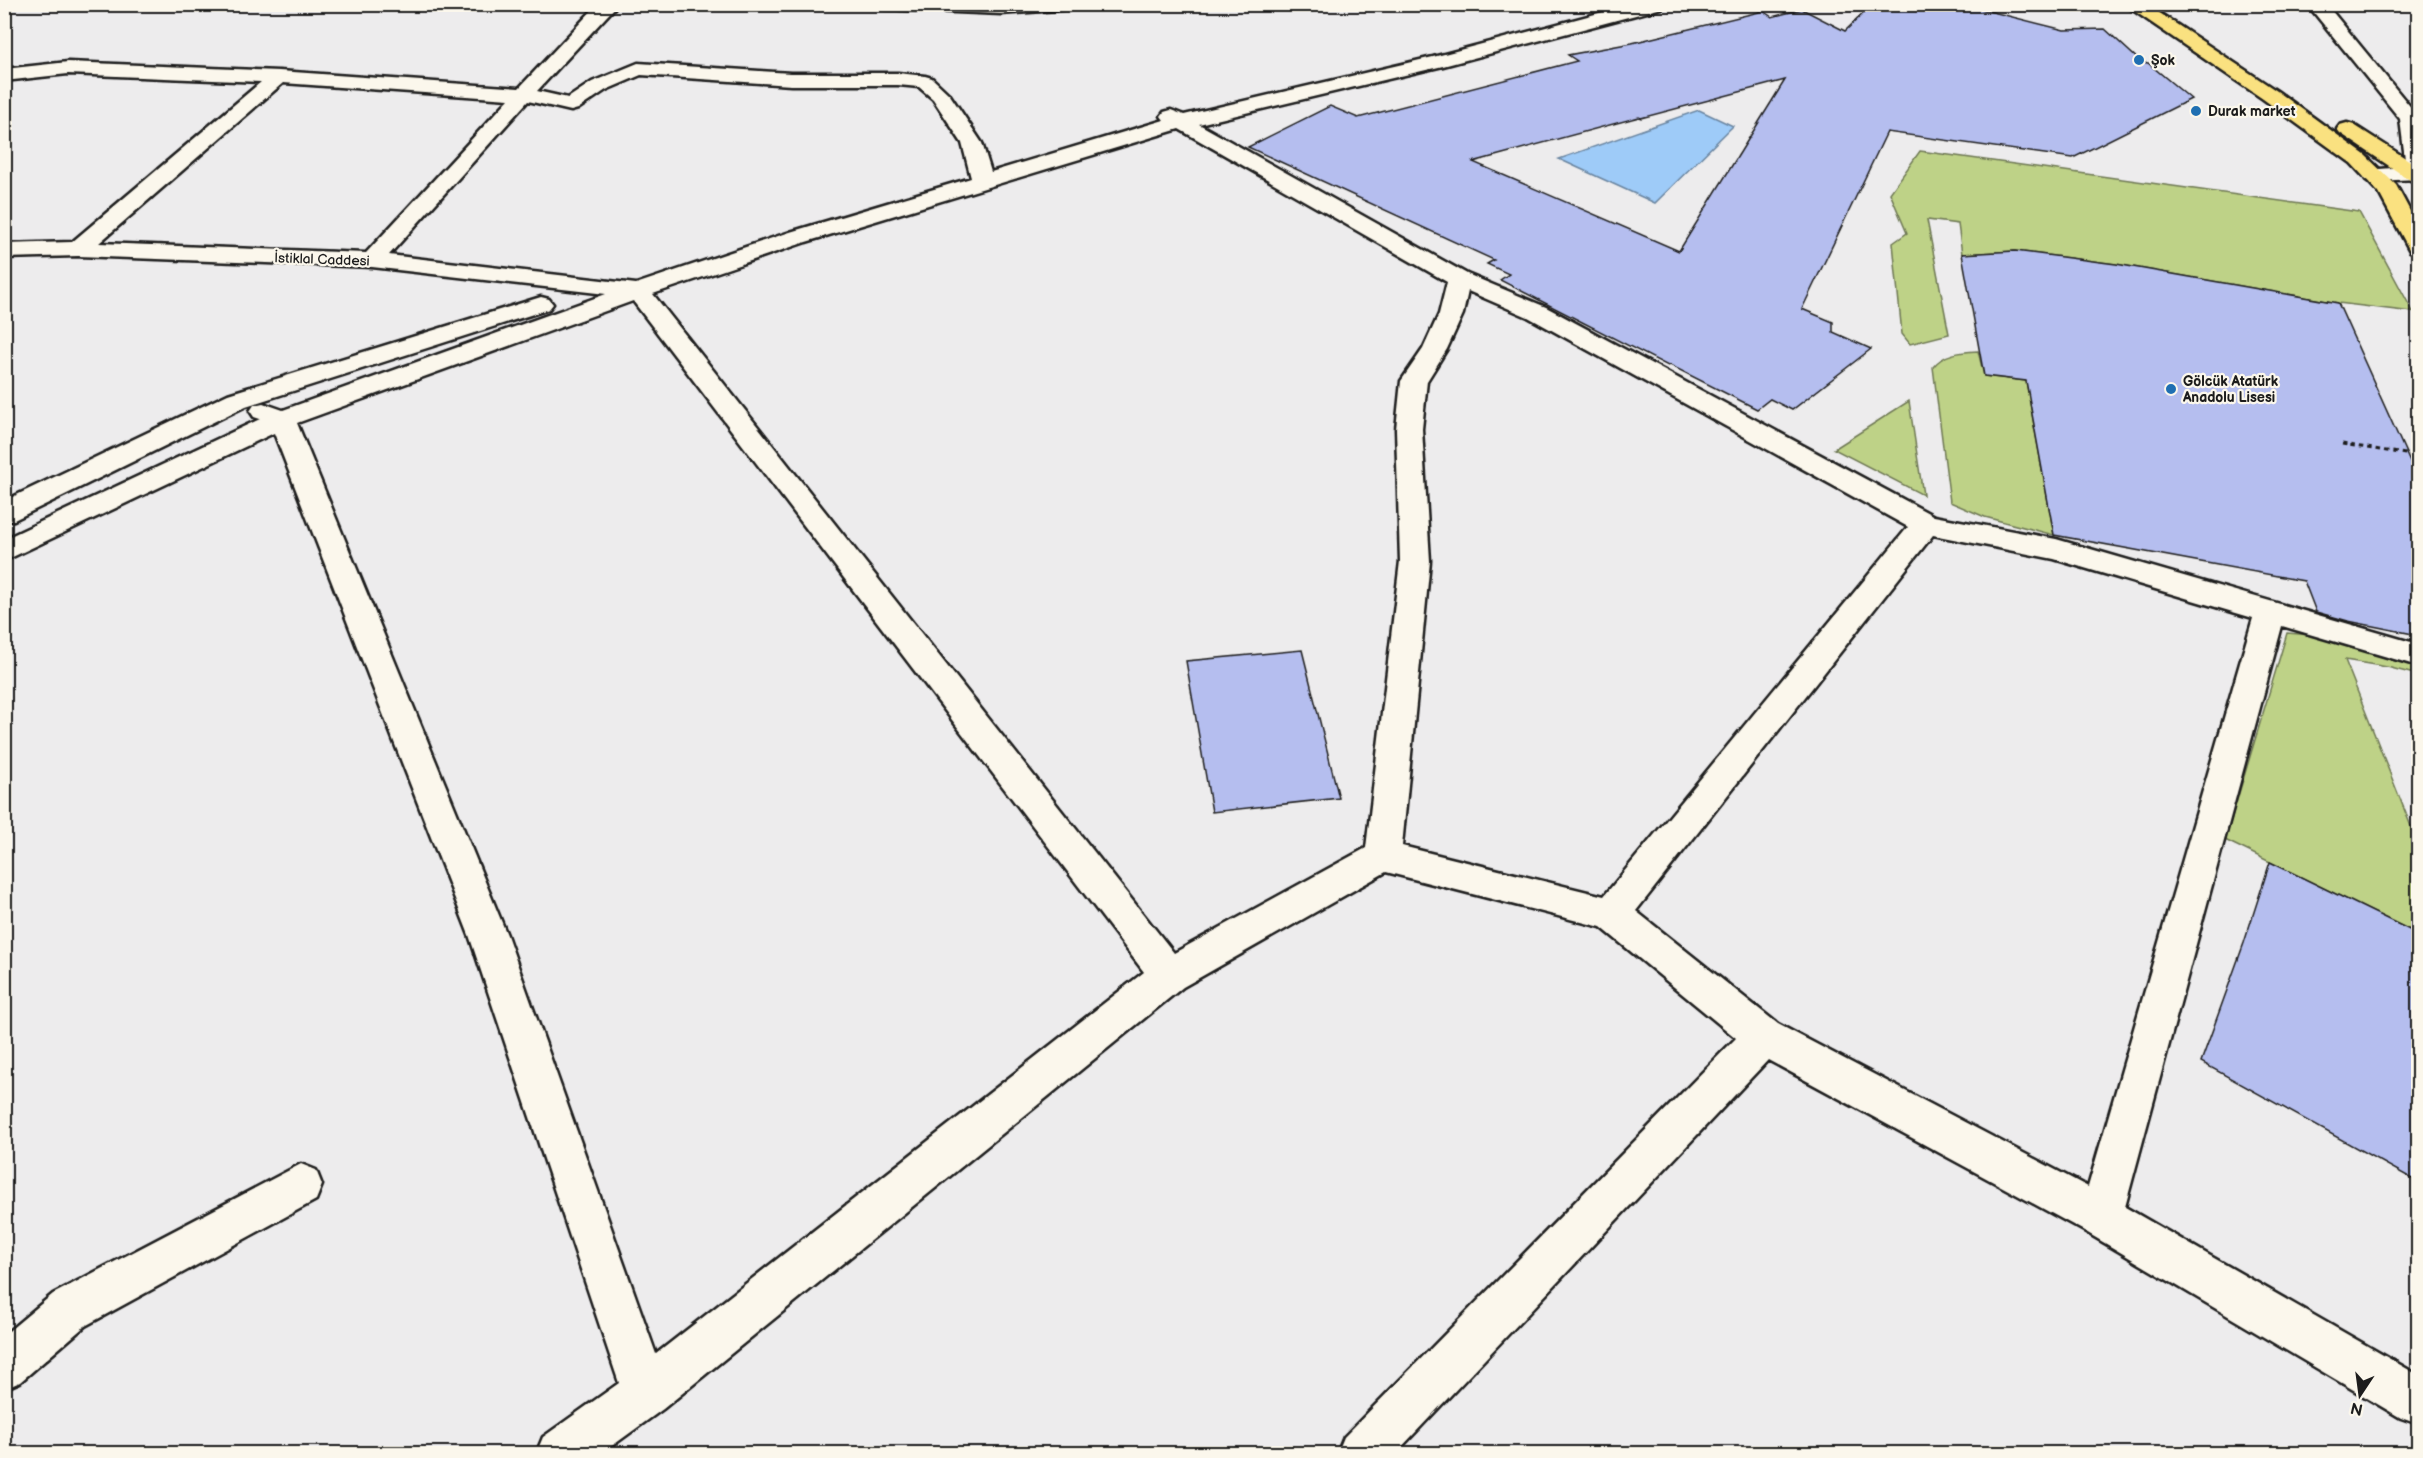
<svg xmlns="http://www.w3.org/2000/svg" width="2423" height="1458" viewBox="0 0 2423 1458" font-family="'Balsamiq Sans',sans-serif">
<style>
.green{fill:#bed287;stroke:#6d7752;stroke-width:1.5}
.water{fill:#9ecbf8;stroke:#6a85a0;stroke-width:1.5}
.building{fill:#b5beef;stroke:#1c1c1c;stroke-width:1.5;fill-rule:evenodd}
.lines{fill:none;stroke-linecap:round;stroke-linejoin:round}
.minor-casing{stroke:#1c1c1c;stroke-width:5}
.major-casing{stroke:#1c1c1c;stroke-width:5}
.path{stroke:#1c1c1c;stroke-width:3;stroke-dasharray:4.5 4;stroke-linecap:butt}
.minor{fill:#fbf7ec;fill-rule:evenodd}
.major{fill:#fae180;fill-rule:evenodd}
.poi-dot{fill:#1f6fb2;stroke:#fbf7ec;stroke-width:2}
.labels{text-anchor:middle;stroke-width:4.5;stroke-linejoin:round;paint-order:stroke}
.far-poi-label{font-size:14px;font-weight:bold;fill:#1c1c1c;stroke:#fbf7ec;text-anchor:start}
.far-street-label{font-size:14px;fill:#1c1c1c;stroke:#fbf7ec}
</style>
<rect width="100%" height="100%" fill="#edeced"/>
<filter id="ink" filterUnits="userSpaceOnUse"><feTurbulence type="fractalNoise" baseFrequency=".0167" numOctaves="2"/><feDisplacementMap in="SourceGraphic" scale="12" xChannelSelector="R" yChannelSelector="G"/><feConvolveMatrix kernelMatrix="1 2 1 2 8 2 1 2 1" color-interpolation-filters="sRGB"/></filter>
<g filter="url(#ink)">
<g class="green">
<polygon points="1920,151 2359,212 2413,312 2338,303 2116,264 2015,251 1962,254 1958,224 1927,220 1949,334 1910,344 1902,334 1893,243 1907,233 1890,193"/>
<path d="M1978,351L1984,376L2026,381L2054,535L1985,517L1950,502L1933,367C1944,353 1961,352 1978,351Z"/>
<polygon points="1909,401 1923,495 1834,449"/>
<polygon points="2287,633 2312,635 2418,666 2418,675 2387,667 2345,660 2418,844 2418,934 2225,840"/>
</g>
<polygon class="water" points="1699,110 1733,126 1655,203 1559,159"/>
<g class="building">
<path d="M1873,4H1961L2064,30L2105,29L2141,62L2148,63L2191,99L2073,158L1887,132L1802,309L1833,322V332L1871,349L1792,410L1770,399L1757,409L1670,365L1668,366L1500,280L1509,274L1487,264L1494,260L1248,147L1330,106L1358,118L1577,61L1568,55L1632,43L1763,11L1772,17L1802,9L1845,31ZM1785,80L1679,251L1473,162L1639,117L1641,118Z"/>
<polygon points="2015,251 2116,264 2338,303 2418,480 2418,635 2348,621 2316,612 2304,581 2054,535 2026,381 1984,376 1962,254"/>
<polygon points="1302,650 1339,798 1212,812 1186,661"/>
<polygon points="2270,862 2418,934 2418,1182 2201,1062 2244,943"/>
</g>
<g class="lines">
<g class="minor-casing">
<g id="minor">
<path d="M598,4H618L537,91L568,98L592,82L638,63L791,73H898L925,76L932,78L950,95L982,143L991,172L1164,120L1161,116L1164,112L1171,110L1184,115L1433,57L1633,4H1665L1662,8L1443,66L1199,124L1467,274L1546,307L1934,516L2056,539L2418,644V666L2282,626L2125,1207L2418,1375V1424L2401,1418L2086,1232L1768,1060L1395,1454H1337L1344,1437L1736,1038L1601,927L1386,872L1183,987L663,1409L601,1454H536L543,1437L619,1383L469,935L274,433L4,561V539L260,419L254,417L250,411L254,405L263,403L283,410L606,294L372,267L78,256L4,258V244L72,242L261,82L68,74L4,81V69L68,62L279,71L519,88ZM641,75L791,85H898L919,87L933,99L962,143L971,178L790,232L636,284L389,255L528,101L571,111L578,109L606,90ZM283,83L509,99L366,253L99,243ZM1179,129L1447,282L1439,314L1423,349L1401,381L1396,429L1400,561L1366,848L1174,953L653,294L806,242ZM1468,291L1528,317L1908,527L1604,896L1402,846L1430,561L1422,429L1427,381L1447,349L1463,314ZM633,301L1144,972L656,1354L507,935L297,423ZM1933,535L2054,559L2253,618L2088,1187L1778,1024L1636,911Z"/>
<polygon points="876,4 1080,4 1071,9 1001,14 885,9"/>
<polygon points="2307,4 2326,4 2418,116 2418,179 2374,181 2366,180 2363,175 2366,170 2406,167 2400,119"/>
<polygon points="541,297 549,299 553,304 549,309 246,406 14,520 4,522 4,501 228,394"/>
<polygon points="301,1164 316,1170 322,1185 316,1200 85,1326 20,1382 4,1389 4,1335 53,1294"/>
</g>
</g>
<g class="major-casing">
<g id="major">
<polygon points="2124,4 2146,4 2277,91 2365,155 2396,185 2418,226 2418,253 2410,251 2379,193 2351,163 2263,99"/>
<polygon points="2347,123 2354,125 2418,166 2418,181 2410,180 2340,133 2337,129 2340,125"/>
</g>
</g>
<polyline class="path" points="2342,444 2418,456"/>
<use href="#minor" class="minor"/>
<use href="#major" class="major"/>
</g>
</g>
<g class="poi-dot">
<circle cx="2139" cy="60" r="6"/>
<circle cx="2196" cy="111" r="6"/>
<circle cx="2171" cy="389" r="6"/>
</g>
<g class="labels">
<g class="far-poi-label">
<text x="2151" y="65">Şok</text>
<text x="2208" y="116">Durak market</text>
<text x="2183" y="386">Gölcük Atatürk<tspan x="2183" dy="16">Anadolu Lisesi</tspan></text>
</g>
<g class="far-street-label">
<text transform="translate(322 259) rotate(2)" y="5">İstiklal Caddesi</text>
</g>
</g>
<rect width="2423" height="1458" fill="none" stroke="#fbf7ec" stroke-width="24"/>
<rect x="12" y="12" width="2399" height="1434" fill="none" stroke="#1c1c1c" stroke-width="2" filter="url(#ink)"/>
<g transform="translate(2360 1395) rotate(193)" stroke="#fbf7ec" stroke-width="4.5" paint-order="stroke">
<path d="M0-4.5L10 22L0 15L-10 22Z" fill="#1c1c1c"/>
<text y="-9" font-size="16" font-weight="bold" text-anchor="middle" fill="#1c1c1c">N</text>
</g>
</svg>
